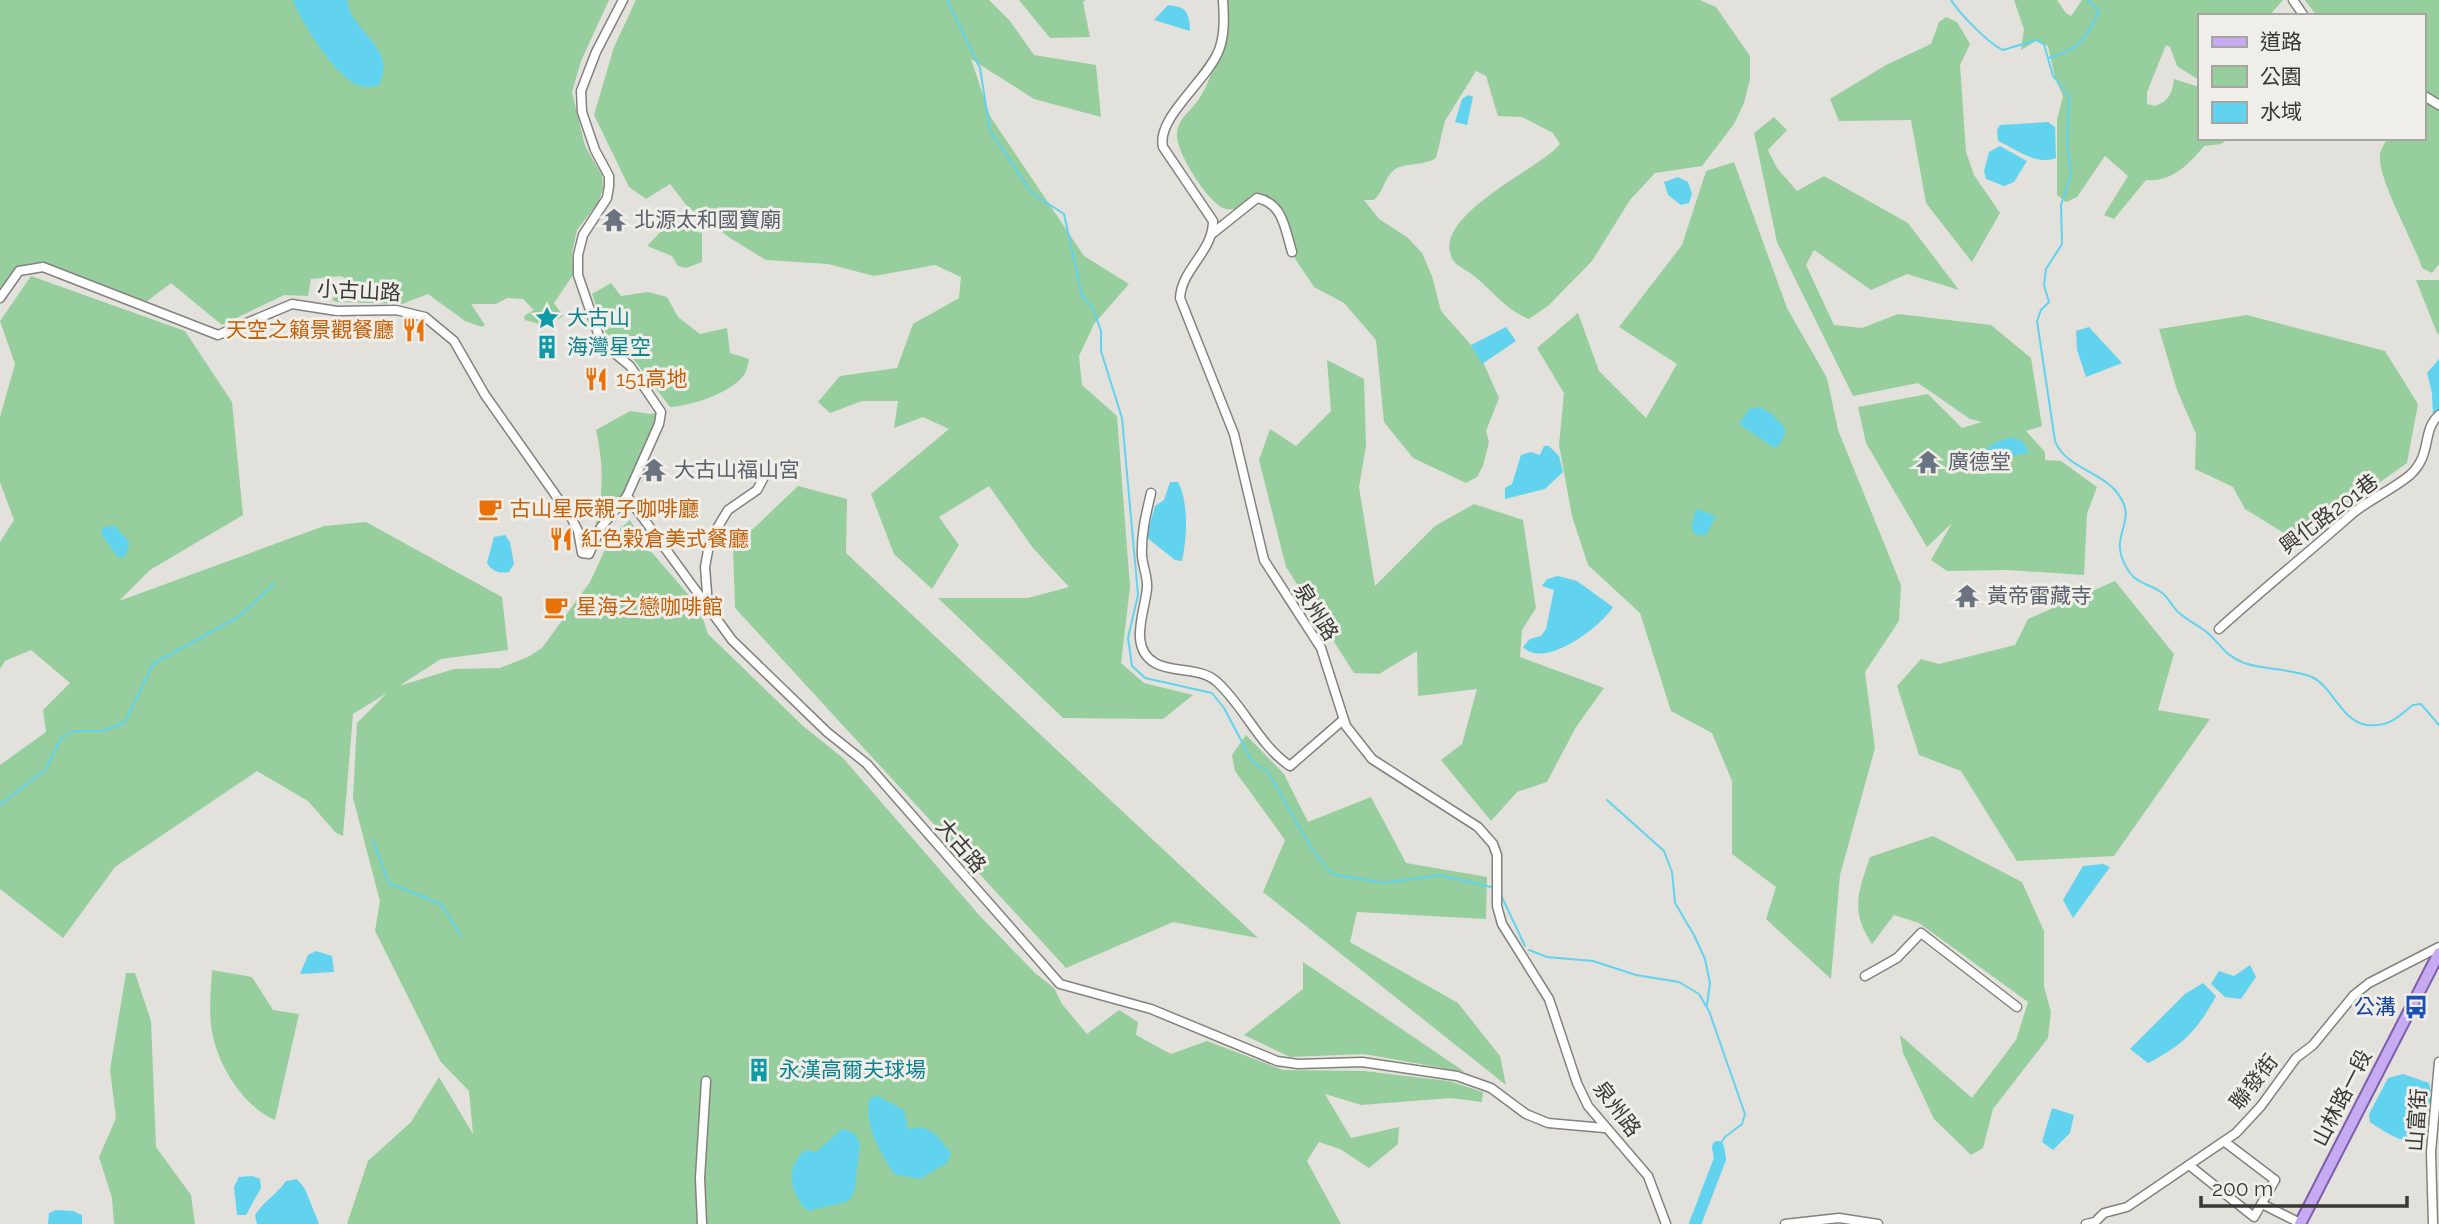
<svg xmlns="http://www.w3.org/2000/svg" width="2439" height="1224" viewBox="0 0 2439 1224" font-family="Raleway,'Noto Sans TC',sans-serif">
<style>
.green{fill:#97ce9d}
.water{fill:#62d3ee}
.lines{fill:none;stroke-linecap:round;stroke-linejoin:round}
.stream{stroke:#62d3ee;stroke-width:2}
.river{stroke:#62d3ee;stroke-width:12}
.minor-casing{stroke:#84827d;stroke-width:11}
.major-casing{stroke:#7c5eaa;stroke-width:14}
.minor{stroke:#fff;stroke-width:8}
.major{stroke:#c6aaf2;stroke-width:10}
.labels{text-anchor:middle;stroke-width:6;stroke-linejoin:round;paint-order:stroke}
.worship-label{font-size:21px;fill:#5b616d;stroke:#f0eee8;text-anchor:start}
.street-label{font-size:21px;fill:#383835;stroke:#f0eee8}
.culture-label{font-size:21px;fill:#0d838f;stroke:#f0eee8;text-anchor:start}
.food-label{font-size:21px;fill:#c56008;stroke:#f0eee8;text-anchor:start}
.transit-label{font-size:21px;fill:#164399;stroke:#f0eee8;text-anchor:end}
</style>
<rect width="100%" height="100%" fill="#e3e1db"/>
<g class="green">
<polygon points="0,0 609,0 581,61 572,92 585,146 602,175 603,189 598,203 577,230 572,253 573,275 554,303 563,316 547,326 525,320 524,316 534,310 523,299 507,298 496,304 471,304 485,325 482,327 465,321 428,294 402,304 336,302 332,300 336,294 351,292 349,280 341,276 311,279 308,296 284,295 222,325 171,283 146,302 33,263 16,269 0,293"/>
<polygon points="636,0 989,0 1010,21 1034,55 1096,65 1101,117 1034,99 971,59 990,116 1084,256 1129,284 1094,324 1079,356 1082,385 1117,416 1130,587 1121,663 1144,683 1193,695 1163,719 1063,718 938,598 1028,598 1069,587 1033,548 989,486 939,517 959,545 932,589 894,554 871,494 949,429 923,417 894,428 898,401 862,401 830,413 818,402 840,376 897,368 913,324 959,298 961,277 935,265 874,276 828,264 766,260 730,238 687,206 670,184 646,199 629,187 594,115 614,47"/>
<polygon points="1019,0 1086,0 1083,2 1090,37 1050,38"/>
<path d="M1225,0H1700L1716,7L1750,56V79L1744,103L1734,124L1702,166L1655,173L1630,200L1592,261L1549,305L1529,319C1507,311 1492,290 1474,276C1468,270 1457,267 1453,260C1428,216 1541,169 1560,144L1553,133L1522,117L1498,116L1486,76L1476,71L1445,121L1436,158C1422,167 1401,162 1393,171C1384,179 1383,192 1374,200H1364L1379,219L1407,237L1422,253L1432,276L1441,311L1480,355L1499,398L1486,431L1489,442L1483,466L1477,477L1466,483L1413,458L1384,422L1376,340L1344,303L1314,287L1294,257L1284,214L1267,199C1253,199 1240,212 1226,209C1209,205 1176,152 1177,135C1177,119 1191,111 1199,99C1218,71 1219,33 1225,0Z"/>
<path d="M2014,0H2057L2066,13L2071,16L2082,0H2283L2269,16H2199V80L2177,66L2170,47L2166,45L2147,92V104L2155,106C2169,101 2172,94 2174,79L2199,87V138H2229L2221,144L2204,146C2189,164 2171,183 2146,180L2114,219L2104,215L2128,176L2105,156L2077,197L2066,202L2057,195V120L2063,96L2055,78L2048,46L2037,40L2021,50L2024,29Z"/>
<path d="M2305,0H2439V264L2432,273L2422,268C2413,239 2377,179 2380,154C2381,149 2385,143 2387,138H2423V16H2317Z"/>
<polygon points="1946,17 1957,22 1970,44 1960,65 1966,152 1974,175 2000,213 1972,262 1926,203 1911,120 1839,121 1830,99 1886,65 1931,44 1939,22"/>
<polygon points="1774,117 1787,130 1768,150 1777,168 1797,191 1824,176 1908,223 1959,290 1907,274 1871,290 1814,250 1806,265 1834,325 1862,328 1898,314 1991,325 2031,358 2042,426 2026,431 2045,452 2045,460 2061,461 2097,487 2087,514 2084,575 2008,570 1947,571 1931,560 1952,523 1927,547 1866,443 1858,407 1928,394 1962,428 1982,422 1970,419 1918,383 1853,396 1777,242 1754,133"/>
<polygon points="1734,162 1787,308 1827,378 1838,430 1901,585 1899,621 1865,672 1875,748 1840,875 1831,979 1766,919 1776,887 1732,854 1732,781 1712,733 1671,711 1640,613 1588,565 1572,516 1559,445 1564,393 1537,348 1578,313 1599,371 1646,418 1677,364 1619,327 1682,245 1706,171"/>
<polygon points="669,223 702,233 702,262 686,268 678,266 672,256 647,246"/>
<polygon points="31,276 185,331 232,402 243,515 150,570 119,601 324,526 366,522 502,597 508,650 441,659 399,686 454,669 500,668 528,657 542,648 590,582 611,537 630,520 642,541 699,607 708,634 803,726 843,758 980,916 1035,973 1054,988 1062,1004 1087,1034 1119,1010 1138,1022 1136,1035 1171,1054 1207,1041 1283,1070 1364,1071 1449,1081 1483,1092 1482,1102 1451,1098 1361,1105 1325,1094 1351,1138 1399,1127 1398,1144 1369,1168 1340,1149 1319,1142 1307,1161 1341,1224 347,1224 368,1161 411,1122 439,1077 473,1134 469,1091 440,1061 375,931 380,901 353,798 357,723 387,693 353,714 343,836 336,833 308,801 257,771 115,867 63,938 0,889 0,765 46,732 43,710 70,683 31,650 5,661 0,669 0,542 14,520 0,482 0,417 15,364 0,321"/>
<polygon points="2416,280 2439,280 2439,335 2437,333"/>
<path d="M611,283L621,296L648,292L667,297L678,317L700,334L727,328L730,353L749,359C748,363 747,371 744,375C731,393 691,406 670,407L631,356L607,337L592,294Z"/>
<polygon points="2247,315 2385,351 2418,404 2407,463 2297,541 2245,509 2233,487 2195,469 2196,434 2177,390 2159,329"/>
<polygon points="1327,360 1364,379 1366,446 1359,487 1375,586 1435,526 1474,504 1523,520 1536,608 1522,630 1520,657 1604,688 1576,727 1547,782 1517,792 1491,821 1441,760 1462,744 1477,689 1418,696 1417,651 1379,674 1354,673 1286,567 1259,460 1270,429 1296,446 1331,411"/>
<path d="M630,411L651,414L658,412L657,425L639,458L625,495L593,537C603,494 605,473 596,430Z"/>
<polygon points="798,486 847,499 846,553 1258,938 1173,922 1066,968 735,608 733,548"/>
<polygon points="2115,581 2174,654 2158,710 2210,719 2114,856 2017,861 1961,771 1919,755 1897,686 1921,659 1939,664 2015,645 2028,619"/>
<polygon points="1246,735 1284,774 1308,822 1371,797 1406,863 1487,877 1486,919 1357,912 1350,942 1458,1003 1500,1056 1506,1085 1263,892 1285,840 1235,771 1232,755"/>
<path d="M1933,836L2022,882L2044,931V987L2051,1012L2048,1038L1993,1109L1983,1148L1971,1155L1934,1119L1903,1053L1900,1035L1972,1098L2016,1040L2028,1002L1919,923L1894,915L1872,944C1850,911 1858,893 1870,857Z"/>
<polygon points="1303,962 1465,1072 1364,1054 1290,1057 1244,1035 1303,989"/>
<path d="M212,970L252,977L273,1010L299,1014L275,1120C241,1105 215,1061 211,1025C209,1007 211,988 212,970Z"/>
<polygon points="126,973 135,973 151,1021 156,1147 191,1195 195,1224 114,1224 112,1198 99,1157 116,1118 110,1070"/>
</g>
<g class="water">
<path d="M293,0H347C351,32 399,49 379,85C369,88 361,88 352,82C332,70 301,22 293,0Z"/>
<path d="M1168,5C1187,7 1189,12 1190,31L1154,20Z"/>
<polygon points="1468,95 1473,97 1467,125 1455,122 1462,99"/>
<path d="M2048,122L2055,127L2056,158C2036,166 2016,149 1998,141L1997,130L2000,125Z"/>
<polygon points="2000,146 2027,161 2014,182 2004,186 1986,179 1984,171 1989,152"/>
<polygon points="1678,177 1688,182 1692,194 1689,203 1681,205 1668,195 1664,182"/>
<polygon points="1506,327 1516,341 1482,364 1471,345"/>
<polygon points="2089,327 2122,363 2086,377 2077,350 2076,331"/>
<polygon points="2439,359 2439,411 2433,415 2432,393 2427,373"/>
<polygon points="1760,407 1772,414 1785,428 1784,437 1776,449 1739,424 1749,409"/>
<path d="M2011,437C2021,440 2027,443 2028,453L2004,457L1985,451L1994,443Z"/>
<polygon points="1544,446 1549,446 1559,456 1563,472 1545,489 1505,499 1505,488 1512,484 1521,455 1531,452 1540,455"/>
<path d="M1170,482H1178C1189,503 1187,538 1182,561L1175,560L1146,537L1155,506L1164,500Z"/>
<polygon points="1696,509 1716,516 1706,535 1696,535 1691,528"/>
<polygon points="114,525 130,543 125,557 118,557 101,534 102,528"/>
<path d="M505,535L510,542L514,564L509,572C499,574 492,571 487,563L494,537Z"/>
<path d="M1558,576L1577,581L1613,607C1601,627 1544,670 1523,647L1530,639L1541,636L1546,629L1554,590L1542,586L1547,579Z"/>
<polygon points="2103,864 2110,867 2073,918 2063,900 2083,866"/>
<polygon points="316,951 332,956 334,972 300,974 308,955"/>
<polygon points="2250,965 2256,977 2241,999 2225,997 2211,984 2219,971 2234,976"/>
<path d="M2203,983L2216,996C2197,1031 2183,1045 2148,1063L2130,1049L2185,994Z"/>
<path d="M2403,1074L2429,1083L2433,1101L2422,1142C2400,1143 2388,1134 2370,1122L2369,1114L2388,1078Z"/>
<path d="M878,1096L904,1110L908,1129C932,1124 937,1136 951,1153L947,1163L920,1179L894,1174C881,1154 862,1121 870,1098Z"/>
<polygon points="2052,1108 2074,1115 2070,1133 2053,1150 2042,1142"/>
<path d="M842,1129L854,1133L860,1143L855,1189L849,1201L808,1211C790,1195 784,1165 806,1150L816,1152Z"/>
<polygon points="252,1176 260,1179 261,1188 246,1215 237,1215 234,1187 239,1177"/>
<path d="M297,1179L305,1189L319,1224H257L255,1215C264,1201 276,1195 286,1181Z"/>
<polygon points="56,1210 73,1211 82,1215 82,1224 48,1224 49,1213"/>
</g>
<g class="lines">
<g class="stream">
<polyline points="947,0 980,68 990,131 1032,193 1064,214 1082,296 1093,308 1101,331 1101,351 1122,418 1138,595 1128,638 1132,666 1145,678 1212,693 1224,708 1252,761 1268,772 1312,849 1332,874 1384,883 1440,875 1491,887"/>
<path d="M1951,0C1959,13 1989,44 2003,50L2036,40L2044,44L2053,76L2069,96L2067,143L2071,175L2061,205L2062,244L2046,269L2044,285L2049,302L2041,310L2037,321L2055,441C2064,466 2098,471 2115,490C2144,524 2102,533 2130,573C2137,583 2151,585 2161,592C2169,598 2171,605 2178,612C2186,619 2195,624 2204,630C2221,643 2222,654 2244,663C2265,670 2294,669 2312,677C2333,687 2342,722 2367,725C2391,727 2397,717 2413,705L2421,704L2439,725"/>
<path d="M2048,58C2079,50 2086,39 2099,11L2088,0"/>
<polyline points="1607,800 1664,851 1672,872 1675,903 1694,935 1705,959 1710,983 1707,1005"/>
<polyline points="0,805 46,769 60,740 72,731 103,731 125,722 153,664 238,617 274,584"/>
<polyline points="373,840 389,883 441,904 461,936"/>
<polyline points="1500,893 1525,946"/>
<polyline points="1529,950 1547,957 1593,961 1636,975 1679,982 1699,994 1709,1011 1745,1114 1742,1124 1725,1137 1718,1147"/>
</g>
<polyline class="river" points="1695,1224 1720,1159 1718,1147"/>
<g class="minor-casing">
<g id="minor">
<polyline points="623,0 596,52 581,91 582,112 595,150 609,176 609,186 607,198 583,235 578,255 578,275 601,342 630,366 661,412 659,424 627,496 732,640 827,732 867,764 1060,984 1151,1009 1277,1061 1298,1064 1362,1062 1457,1076 1491,1088 1526,1114 1548,1123 1604,1128"/>
<path d="M1223,0C1224,16 1225,34 1219,50C1207,81 1156,118 1163,147L1213,221C1213,252 1182,268 1180,298L1234,434L1264,560L1321,648L1346,726L1372,759L1478,827L1493,844L1497,855V906L1502,924L1549,999L1577,1083L1588,1106L1648,1176L1666,1224"/>
<polyline points="2293,0 2304,16"/>
<polyline points="2423,95 2439,105"/>
<path d="M1213,233L1257,198C1283,203 1285,229 1292,252"/>
<polyline points="0,298 19,271 43,267 218,335 292,304 337,311 396,310 425,317 454,341 485,395 571,517 578,531 582,553 589,554 601,527 627,496"/>
<path d="M1151,493C1146,514 1141,534 1142,556C1143,567 1148,578 1147,588C1145,612 1128,647 1155,663C1172,673 1199,667 1216,681C1245,707 1258,744 1290,766L1343,720"/>
<polyline points="708,606 705,567 710,540 728,510 757,490 765,475 775,467"/>
<path d="M2219,629C2262,590 2308,553 2352,514C2370,499 2392,490 2410,475C2433,454 2421,431 2439,415"/>
<polyline points="1865,976 1897,958 1921,933 2017,1007"/>
<polyline points="2189,1165 2254,1217 2275,1180 2225,1142"/>
<polyline points="2262,1204 2300,1223"/>
<polyline points="702,1224 700,1178 706,1081"/>
<polyline points="1785,1224 1839,1218 1878,1224"/>
<polyline points="2086,1224 2095,1222 2104,1213 2127,1207 2236,1133 2261,1106 2296,1058 2313,1045 2354,995 2369,983 2439,947"/>
<polyline points="2433,1224 2431,1152 2439,1062"/>
</g>
</g>
<g class="major-casing">
<polyline id="major" points="2300,1224 2439,953"/>
</g>
<use href="#minor" class="minor"/>
<use href="#major" class="major"/>
</g>
<defs>
<g id="temple-bare" transform="scale(1.89)"><path d="M0-6L5-2H3V0L6.5 2.5H4V6H1.5V3h-3V6H-4V2.5H-6.5L-3 0V-2H-5Z" fill="#6b7280" stroke="#f0eee8" stroke-width="2.5" paint-order="stroke"/></g>
<g id="sight-bare" transform="scale(1.89)"><path d="M0-6L1.8-2.2L6-1.7L2.9 1.2L3.7 5.4L0 3.3L-3.7 5.4L-2.9 1.2L-6-1.7L-1.8-2.2Z" fill="#0f9aa8" stroke="#f0eee8" stroke-width="2.5" paint-order="stroke"/></g>
<g id="restaurant-bare" transform="scale(1.89)"><path d="M-5-6h1v4h1v-4h1v4h1v-4h1v5L-1.5 .5V6h-2V.5L-5-1ZM5-6V6H3V1.5H1.5Q1.5-4 5-6Z" fill="#e8710a" stroke="#f0eee8" stroke-width="2.5" paint-order="stroke"/></g>
<g id="building-bare" transform="scale(1.89)"><path d="M-4-6H4V6H1V3H-1V6H-4ZM-2.5-4.3h1.7v1.8h-1.7ZM.8-4.3h1.7v1.8H.8ZM-2.5-1h1.7V.8h-1.7ZM.8-1h1.7V.8H.8Z" fill="#0f9aa8" stroke="#f0eee8" stroke-width="2.5" paint-order="stroke"/></g>
<g id="cafe-bare" transform="scale(1.89)"><path d="M-5.5-4.5H6V0H3Q3 3.5 0 3.5H-2.5Q-5.5 3.5-5.5 0ZM3-3.2v2h1.7v-2ZM-6 4.5H4V6H-6Z" fill="#e8710a" stroke="#f0eee8" stroke-width="2.5" paint-order="stroke"/></g>
<g id="bus-bare" transform="scale(1.89)"><path d="M-5-6H5V4H4V6H2V4H-2V6H-4V4H-5ZM-3.5-4V0h7V-4ZM-3.5 1.2v1.5H-2V1.2ZM2 1.2v1.5H3.5V1.2Z" fill="#1a4fb4" stroke="#f0eee8" stroke-width="2.5" paint-order="stroke"/></g>
</defs>
<g fill-rule="evenodd">
<use href="#temple-bare" x="614" y="220"/>
<use href="#sight-bare" x="547" y="318"/>
<use href="#restaurant-bare" x="414" y="330"/>
<use href="#building-bare" x="547" y="347"/>
<use href="#restaurant-bare" x="596" y="379"/>
<use href="#temple-bare" x="1928" y="462"/>
<use href="#temple-bare" x="654" y="470"/>
<use href="#cafe-bare" x="490" y="509"/>
<use href="#restaurant-bare" x="561" y="539"/>
<use href="#temple-bare" x="1967" y="596"/>
<use href="#cafe-bare" x="556" y="607"/>
<use href="#bus-bare" x="2416" y="1007"/>
<use href="#building-bare" x="759" y="1070"/>
</g>
<g class="labels">
<g class="worship-label">
<text x="634" y="227">北源太和國寶廟</text>
<text x="1948" y="469">廣德堂</text>
<text x="674" y="477">大古山福山宮</text>
<text x="1987" y="603">黃帝雷藏寺</text>
</g>
<g class="street-label">
<text transform="translate(359 291) rotate(3)" y="7">小古山路</text>
<text transform="translate(2329 514) rotate(-37)" y="7">興化路201巷</text>
<text transform="translate(1316 612) rotate(58)" y="7">泉州路</text>
<text transform="translate(961 846) rotate(49)" y="7">大古路</text>
<text transform="translate(2254 1082) rotate(-52)" y="7">聯發街</text>
<text transform="translate(2342 1098) rotate(-63)" y="7">山林路一段</text>
<text transform="translate(1617 1109) rotate(53)" y="7">泉州路</text>
<text transform="translate(2417 1120) rotate(-86)" y="7">山富街</text>
</g>
<g class="culture-label">
<text x="567" y="325">大古山</text>
<text x="567" y="354">海灣星空</text>
<text x="779" y="1077">永漢高爾夫球場</text>
</g>
<g class="food-label">
<text x="394" y="337" text-anchor="end">天空之籟景觀餐廳</text>
<text x="616" y="386">151高地</text>
<text x="510" y="516">古山星辰親子咖啡廳</text>
<text x="581" y="546">紅色榖倉美式餐廳</text>
<text x="576" y="614">星海之戀咖啡館</text>
</g>
<g class="transit-label">
<text x="2396" y="1014">公溝</text>
</g>
</g>
<rect x="2198" y="14" width="228" height="126" fill="#f0eee8" stroke="#a6a5a0" stroke-width="2"/>
<rect x="2212" y="37" width="35" height="10" fill="#c6aaf2" stroke="#a6a5a0" stroke-width="2"/>
<text x="2260" y="49" font-size="21" fill="#383835">道路</text>
<rect x="2212" y="66" width="35" height="21" fill="#97ce9d" stroke="#a6a5a0" stroke-width="2"/>
<text x="2260" y="84" font-size="21" fill="#383835">公園</text>
<rect x="2212" y="102" width="35" height="21" fill="#62d3ee" stroke="#a6a5a0" stroke-width="2"/>
<text x="2260" y="119" font-size="21" fill="#383835">水域</text>
<path d="M2201 1196v10h206v-10" fill="none" stroke="#383835" stroke-width="3.5"/>
<text x="2212" y="1196" font-size="21" fill="#383835" stroke="#f0eee8" stroke-width="5" paint-order="stroke">200 m</text>
</svg>
